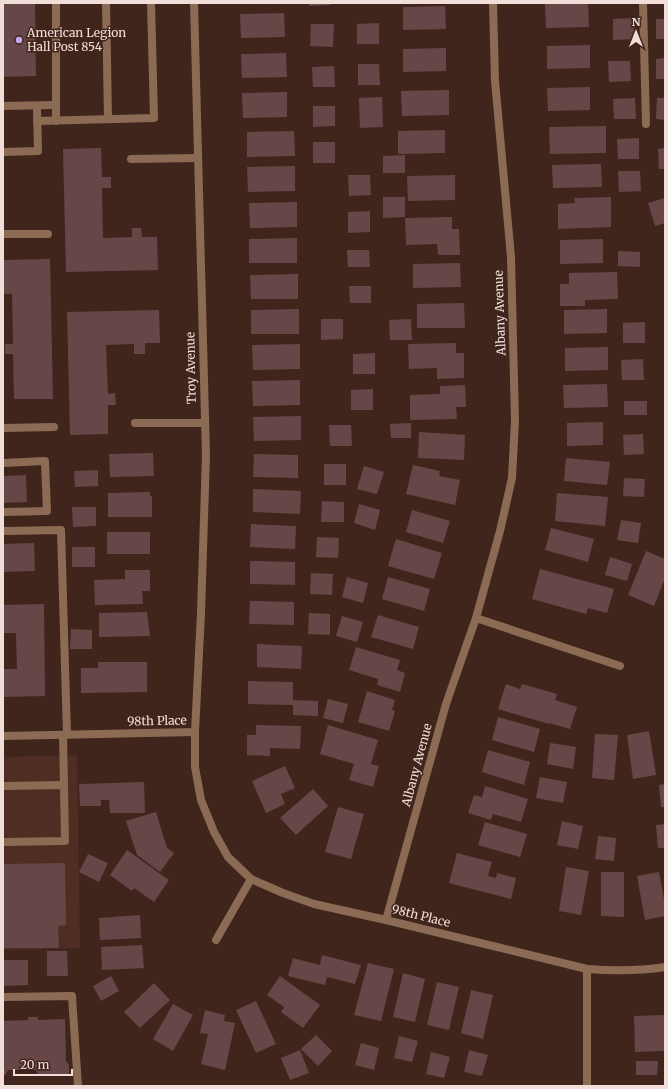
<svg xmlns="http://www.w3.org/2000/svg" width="668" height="1089" viewBox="0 0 668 1089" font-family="Merriweather,serif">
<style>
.built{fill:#4e2d23}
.building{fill:#674647}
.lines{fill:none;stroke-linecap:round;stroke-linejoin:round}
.service{stroke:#8c6b55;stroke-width:8}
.minor{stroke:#8c6b55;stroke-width:8}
.poi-dot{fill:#c4a7f1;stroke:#40251d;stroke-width:1.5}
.labels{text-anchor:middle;stroke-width:3;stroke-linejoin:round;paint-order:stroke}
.poi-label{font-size:12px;fill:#f1ded8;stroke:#40251d;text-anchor:start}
.street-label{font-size:12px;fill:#f1ded8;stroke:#40251d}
</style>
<rect width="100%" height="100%" fill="#40251d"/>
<polygon class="built" points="77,755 80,948 3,950 3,757"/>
<g class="building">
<polygon points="3,3 35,3 36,76 3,77"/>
<polygon points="309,3 331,3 331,5 309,6"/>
<polygon points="588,3 589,27 546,28 545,4"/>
<polygon points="445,6 446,29 403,30 403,7"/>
<polygon points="284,13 285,37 241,38 240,14"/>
<polygon points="634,18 635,39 613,40 613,19"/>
<rect x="656" y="19" width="9" height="20"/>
<polygon points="379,23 379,44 357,44 357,24"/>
<polygon points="311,24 334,24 333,47 310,46"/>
<polygon points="590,45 590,68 547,69 547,46"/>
<polygon points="446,48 446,71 403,72 403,49"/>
<polygon points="286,53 287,77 242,78 241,54"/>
<polygon points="665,58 665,79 656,79 656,59"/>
<polygon points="608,61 630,61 631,81 609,82"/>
<polygon points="358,64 379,64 380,85 358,85"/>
<polygon points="334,66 335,87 313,87 312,67"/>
<polygon points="590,87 590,110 548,111 547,88"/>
<polygon points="449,90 449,115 402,116 401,91"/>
<polygon points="287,92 287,117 243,118 242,93"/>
<polygon points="382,97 383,127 360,128 359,98"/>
<polygon points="635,98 636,119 614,119 613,99"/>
<polygon points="657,98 665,98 665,120 656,119"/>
<polygon points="313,106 335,106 335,126 313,127"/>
<polygon points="606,126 606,153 550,154 549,127"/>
<polygon points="445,130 445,153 398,154 398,131"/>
<polygon points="294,131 295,156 247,157 247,132"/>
<polygon points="639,138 639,159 618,159 617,139"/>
<rect x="313" y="142" width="22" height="21"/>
<polygon points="101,148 102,177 111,177 111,188 102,188 103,238 132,237 132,228 141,228 142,237 157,237 158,270 66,272 63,149"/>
<polygon points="665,148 665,169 659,169 658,149"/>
<polygon points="405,155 405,173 383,173 383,156"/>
<polygon points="601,164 602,187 553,188 552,165"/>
<polygon points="295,166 295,191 248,192 247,167"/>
<polygon points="618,171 640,171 641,191 619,192"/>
<polygon points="348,175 370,175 371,195 349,196"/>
<polygon points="455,175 455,200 408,201 407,176"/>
<polygon points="383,197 405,197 405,217 383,218"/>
<polygon points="611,197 611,227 558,229 558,204 575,203 574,198"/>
<polygon points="665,198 665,223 655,226 648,203"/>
<polygon points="297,202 297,227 250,228 249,203"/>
<polygon points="370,211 370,232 348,233 348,212"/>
<polygon points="452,217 452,229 459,229 460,255 438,255 437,244 406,245 405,218"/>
<polygon points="297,238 297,263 249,263 249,239"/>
<polygon points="603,239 603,263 560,264 560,240"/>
<polygon points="347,250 369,250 370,267 348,267"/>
<polygon points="618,251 640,252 640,267 618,266"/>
<polygon points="50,259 53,399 14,399 13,354 5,354 5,344 13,344 12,294 3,294 3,260"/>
<polygon points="460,263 461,287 413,288 413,264"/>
<polygon points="617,272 618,299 585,300 585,306 560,306 560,284 569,284 569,273"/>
<polygon points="298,274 298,299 251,299 250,275"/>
<polygon points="349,286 371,286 371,303 350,303"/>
<polygon points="464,303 465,328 417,328 417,304"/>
<polygon points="299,309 299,334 251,334 251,310"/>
<polygon points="607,309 607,333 564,334 564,310"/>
<polygon points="159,310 160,343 145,343 145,354 134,354 134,344 106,345 108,394 115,393 116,405 108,405 108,434 70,435 67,312"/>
<polygon points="321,319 343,319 343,339 321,340"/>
<polygon points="411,319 412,340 390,340 389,320"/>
<polygon points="645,322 645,343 623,343 623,323"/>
<polygon points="456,343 456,353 464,353 464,378 437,379 437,368 409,369 408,344"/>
<polygon points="300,344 300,369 253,370 252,345"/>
<polygon points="608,347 608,370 565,371 565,348"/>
<polygon points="375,353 375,374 353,374 353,354"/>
<polygon points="643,359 644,380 622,380 621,360"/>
<polygon points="300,380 300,405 253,406 252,381"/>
<polygon points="607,384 608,407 564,408 563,385"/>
<polygon points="465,385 466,407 456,407 457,419 410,420 410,395 440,394 440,386"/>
<polygon points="373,389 373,410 351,410 351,390"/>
<rect x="624" y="401" width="23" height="14"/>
<polygon points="301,416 301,440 254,441 253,417"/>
<polygon points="603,422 603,445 567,446 567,423"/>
<polygon points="411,423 411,438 391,438 390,424"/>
<polygon points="329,425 351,425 352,446 330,446"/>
<polygon points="419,432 465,435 464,460 418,458"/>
<polygon points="643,434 644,454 624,455 623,435"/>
<polygon points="153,453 154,476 110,477 109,454"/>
<polygon points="254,454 298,455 298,478 253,477"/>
<polygon points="566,458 610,462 607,485 564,481"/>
<rect x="324" y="464" width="22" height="21"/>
<polygon points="413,465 440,471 439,476 460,480 455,505 406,494"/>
<polygon points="364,466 384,472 377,494 357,489"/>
<polygon points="98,470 98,486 75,487 74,471"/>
<polygon points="26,475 27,502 3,503 3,476"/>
<polygon points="624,478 645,479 644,497 623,496"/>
<polygon points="253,489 301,491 300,514 253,512"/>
<polygon points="150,492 150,496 152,496 152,517 108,517 108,493"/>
<polygon points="557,493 608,497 605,526 555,521"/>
<polygon points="322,501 344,502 344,522 321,522"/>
<polygon points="359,504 380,510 375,530 354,523"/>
<polygon points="72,507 96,507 96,526 73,527"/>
<polygon points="412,510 450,521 443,543 406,532"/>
<polygon points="621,520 641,523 638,543 617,540"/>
<polygon points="251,524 296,526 295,549 250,547"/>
<polygon points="551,528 594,539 588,562 545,550"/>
<rect x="107" y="532" width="43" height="22"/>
<polygon points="317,537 339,538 338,558 316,557"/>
<polygon points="396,539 442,553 434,579 388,566"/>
<polygon points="34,543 35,571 3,572 3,544"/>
<rect x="72" y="547" width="23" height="20"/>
<polygon points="646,551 665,559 665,578 654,606 628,595"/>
<polygon points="610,557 632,564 627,581 605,575"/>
<polygon points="250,561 295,562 295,585 250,584"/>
<polygon points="540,569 614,589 607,613 588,608 586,614 532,599"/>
<polygon points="125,570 150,570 150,591 142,591 143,604 95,605 94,580 125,579"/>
<polygon points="311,573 333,574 332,595 310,594"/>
<polygon points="347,577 368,583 363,603 342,597"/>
<polygon points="388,577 430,589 424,611 382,599"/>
<polygon points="250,601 294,602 294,625 249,624"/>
<polygon points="44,604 45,696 3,697 3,669 17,669 16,633 3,633 3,605"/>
<polygon points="147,612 150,636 99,637 99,613"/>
<polygon points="309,613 330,614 330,635 308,634"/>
<polygon points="378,615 419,627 413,649 371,637"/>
<polygon points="342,616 363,622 357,642 336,636"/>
<polygon points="71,629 92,630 92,649 70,649"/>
<polygon points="257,644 302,646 301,669 257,667"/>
<polygon points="356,647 400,660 397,670 405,673 400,692 377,685 378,679 349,670"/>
<polygon points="98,662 147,662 147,692 81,693 81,668 98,668"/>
<polygon points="248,681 293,682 293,705 248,704"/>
<polygon points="506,684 520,689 522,684 557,694 555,700 577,707 570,729 549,723 549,724 498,709"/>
<polygon points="367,691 395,700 392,710 395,711 389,731 358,722"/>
<polygon points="328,699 348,704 343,723 323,718"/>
<polygon points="293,700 318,701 318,716 293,715"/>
<polygon points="498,717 540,729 534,752 492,740"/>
<polygon points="256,725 301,726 300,749 270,748 270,756 247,755 247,735 256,735"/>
<polygon points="328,725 378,740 371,764 379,766 373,787 349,780 354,764 320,754"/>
<polygon points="649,731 656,775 633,779 627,735"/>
<polygon points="595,734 618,735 614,780 592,778"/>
<polygon points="550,743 576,747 573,769 547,764"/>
<polygon points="488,750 530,762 524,785 482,772"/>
<polygon points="285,766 295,788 281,794 285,804 266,813 252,781"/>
<polygon points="540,777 567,782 563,803 536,798"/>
<polygon points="144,782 145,813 110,813 109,800 101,800 101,806 80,806 79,784"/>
<polygon points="665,784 665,807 661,807 659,785"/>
<polygon points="485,786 528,799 521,822 493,814 491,820 468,813 474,795 482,797"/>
<polygon points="313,789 328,806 296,835 280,818"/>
<polygon points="338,807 364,814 351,859 325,852"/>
<polygon points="156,812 167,848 174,853 160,872 137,855 126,821"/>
<polygon points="562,821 583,826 578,849 557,845"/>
<polygon points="485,822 527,834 520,857 478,845"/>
<polygon points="665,824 665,848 658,848 656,825"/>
<polygon points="598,836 616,838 614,861 595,859"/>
<polygon points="127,850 169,880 154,902 134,888 132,891 110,875"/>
<polygon points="457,853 492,862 488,876 496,878 497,873 516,878 511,899 449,883"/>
<polygon points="88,854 108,863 99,882 79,872"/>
<polygon points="65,863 66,925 58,926 59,948 3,948 3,864"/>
<polygon points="566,867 589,871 581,915 559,911"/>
<polygon points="601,872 624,872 624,917 601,916"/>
<polygon points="659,872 665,905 665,916 645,920 637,876"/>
<polygon points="140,915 141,938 100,940 99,918"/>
<polygon points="142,945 144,968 102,970 101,947"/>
<polygon points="47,951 67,951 68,976 47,976"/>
<polygon points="322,955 361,965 355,984 327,977 325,985 288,976 293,958 320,965"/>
<polygon points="3,960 28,960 28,985 3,986"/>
<polygon points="368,963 394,969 381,1021 354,1015"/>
<polygon points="403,973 425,979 415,1022 393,1017"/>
<polygon points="111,976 119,991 101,1001 93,986"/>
<polygon points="280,976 320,1005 303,1028 281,1012 284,1007 267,995"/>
<polygon points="437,982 459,987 449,1030 427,1025"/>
<polygon points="154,983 170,1000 140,1028 124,1012"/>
<polygon points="471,990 493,995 483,1039 461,1033"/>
<polygon points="256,1001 276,1044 256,1053 236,1010"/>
<polygon points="173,1004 193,1015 173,1051 153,1039"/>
<polygon points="205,1010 225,1015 224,1021 235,1023 225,1070 201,1064 208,1034 200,1033"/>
<polygon points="665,1015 665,1051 635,1052 634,1016"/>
<polygon points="28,1017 38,1017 38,1020 65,1019 66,1061 69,1065 69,1073 68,1075 41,1075 38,1074 36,1070 8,1070 6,1074 3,1076 3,1021 28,1020"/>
<polygon points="316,1035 332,1051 318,1066 301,1049"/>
<polygon points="399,1036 418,1041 412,1062 394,1058"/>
<polygon points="361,1043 379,1048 374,1070 355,1065"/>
<polygon points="300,1050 309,1073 290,1080 281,1058"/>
<polygon points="469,1050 488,1055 482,1076 464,1072"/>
<polygon points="431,1052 450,1057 444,1078 426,1074"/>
<polygon points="636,1061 658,1061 657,1075 636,1075"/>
</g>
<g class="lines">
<g class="service">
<polyline points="56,3 56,121"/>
<polyline points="106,3 108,119"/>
<polyline points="643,3 646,124"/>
<polyline points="3,106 56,105"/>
<polyline points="37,121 154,118 151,3"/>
<polyline points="3,152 38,151 37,106"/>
<polyline points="131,159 198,158"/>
<polyline points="3,234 48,234"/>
<polyline points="135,423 205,423"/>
<polyline points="3,428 54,427"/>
<polyline points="3,463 45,461 47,511 3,512"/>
<polyline points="3,531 61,530 67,735"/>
<polyline points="63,735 64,785"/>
<polyline points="3,786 64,785 65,841 3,842"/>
<polyline points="3,997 72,996 78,1086"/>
</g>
<g class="minor">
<path d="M194,3L206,455L201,613L195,732V767L201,800L214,832L228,857L251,879L283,893L314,904L386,920L587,969C614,971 639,971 665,967"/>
<polyline points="476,618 620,666"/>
<polyline points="3,736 195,732"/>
<polyline points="386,920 446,704 476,618 500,531 512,478 515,421 511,257 495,81 493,3"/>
<polyline points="216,940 251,879"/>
<polyline points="587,1086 587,969"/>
</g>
</g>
<circle class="poi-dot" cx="19" cy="40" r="4"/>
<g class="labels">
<g class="poi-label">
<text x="27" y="37">American Legion<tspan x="27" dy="14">Hall Post 854</tspan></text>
</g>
<g class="street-label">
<text transform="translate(500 313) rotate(-92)" y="4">Albany Avenue</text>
<text transform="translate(191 368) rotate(-91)" y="4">Troy Avenue</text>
<text transform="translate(157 721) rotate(-1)" y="4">98th Place</text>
<text transform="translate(417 765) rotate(-75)" y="4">Albany Avenue</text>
<text transform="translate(421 916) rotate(14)" y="4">98th Place</text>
</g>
</g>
<rect width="668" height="1089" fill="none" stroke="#f1ded8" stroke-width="8"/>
<g transform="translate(636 32)" stroke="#40251d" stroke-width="3" paint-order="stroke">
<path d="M0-3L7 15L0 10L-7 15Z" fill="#f1ded8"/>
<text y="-6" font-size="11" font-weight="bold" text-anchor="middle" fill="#f1ded8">N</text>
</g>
<path d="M14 1069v6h58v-6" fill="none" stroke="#f1ded8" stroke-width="2"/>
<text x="20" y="1069" font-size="12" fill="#f1ded8" stroke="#40251d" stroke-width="3" paint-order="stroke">20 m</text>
</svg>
